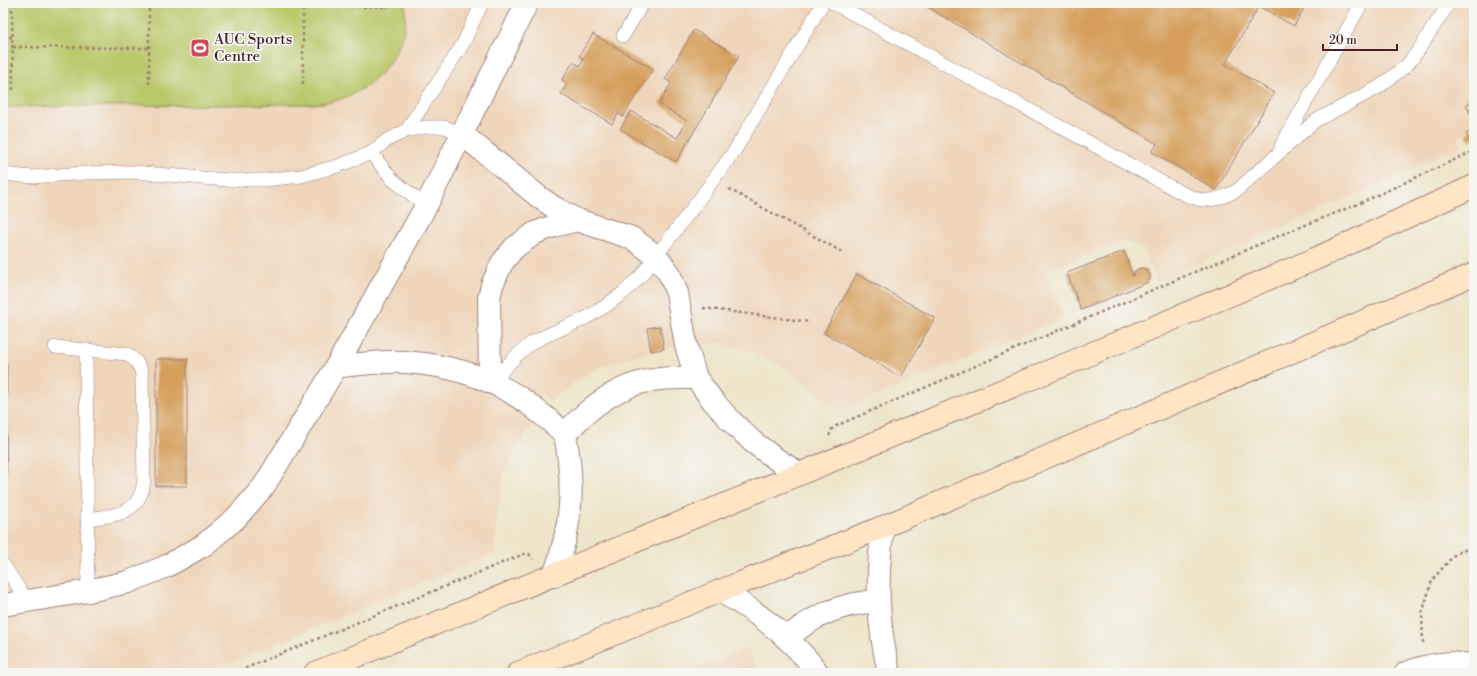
<svg xmlns="http://www.w3.org/2000/svg" width="1477" height="676" viewBox="0 0 1477 676" font-family="'Libre Bodoni',serif">
<style>
.built{fill:#efd6bb}
.green{fill:#bac86a;stroke:#82744a}
.building{fill:#d59e5a}
.lines{fill:none;stroke-linecap:round;stroke-linejoin:round}
.lane-casing{stroke:#9c827a;stroke-width:14}
.street-casing{stroke:#9c827a;stroke-width:24}
.secondary-casing{stroke:#9c827a;stroke-width:24}
.path{stroke:#9c827a;stroke-width:2.5;stroke-dasharray:3 3;stroke-linecap:butt}
.lane{stroke:#fff;stroke-width:13}
.street{stroke:#fff;stroke-width:22}
.secondary{stroke:#fee5c5;stroke-width:22}
.labels{text-anchor:middle;stroke-width:3.5;stroke-linejoin:round;paint-order:stroke}
.poi-label{font-size:15px;fill:#4a1f2b;stroke:#f6f6f2;text-anchor:start}
</style>
<rect width="100%" height="100%" fill="#f6f6f2"/>
<filter id="ink" filterUnits="userSpaceOnUse"><feTurbulence type="fractalNoise" baseFrequency=".025" numOctaves="2"/><feDisplacementMap in="SourceGraphic" scale="8" xChannelSelector="R" yChannelSelector="G"/><feConvolveMatrix kernelMatrix="1 2 1 2 8 2 1 2 1" color-interpolation-filters="sRGB"/></filter>
<filter id="wash" filterUnits="userSpaceOnUse"><feTurbulence type="fractalNoise" baseFrequency=".012" numOctaves="4" result="noise"/><feDisplacementMap in="SourceGraphic" scale="16" xChannelSelector="R" yChannelSelector="G"/><feGaussianBlur stdDeviation="0.9" result="paint"/><feColorMatrix in="noise" values="0 0 0 0 0 0 0 0 0 0 0 0 0 0 0 0 0 1.4 0 .05"/><feComposite in="paint" operator="in"/></filter>
<g filter="url(#wash)">
<rect width="100%" height="100%" fill="#eee5ca"/>
<g class="built">
<polygon points="3,3 1474,3 1474,101 1466,106 1474,120 1474,128 1457,137 1461,146 1321,211 1156,282 1144,249 1124,241 1046,271 1063,318 840,411 788,369 752,352 722,343 686,345 651,351 607,364 579,379 551,401 540,393 523,413 533,422 514,453 504,474 496,524 495,553 205,673 3,673"/>
<polygon points="748,648 759,673 687,673"/>
</g>
<path class="green" d="M3,3H405C405,10 406,18 405,24C400,59 372,89 340,99C331,102 322,103 313,104L3,107Z"/>
<g id="blocks">
<g class="building">
<polygon points="921,3 1067,3 1076,8 1080,3 1245,3 1257,10 1225,64 1274,93 1216,190 1152,152 1157,144"/>
<polygon points="1253,3 1307,3 1294,26"/>
<polygon points="694,30 739,56 676,162 620,129 631,111 677,138 687,121 659,104 671,83 665,79"/>
<polygon points="593,34 653,69 623,117 618,114 612,124 561,94 567,84 562,80 573,62 580,66 584,59 579,56"/>
<polygon points="1474,101 1474,120 1466,105"/>
<polygon points="1474,129 1474,138 1470,140 1466,134"/>
<polygon points="1124,251 1133,276 1134,272 1138,269 1142,268 1147,270 1149,274 1150,278 1148,282 1081,310 1067,273"/>
<polygon points="857,274 935,318 901,377 824,333"/>
<polygon points="660,326 664,349 651,351 647,328"/>
<rect x="156" y="359" width="31" height="127"/>
<polygon points="3,363 7,363 6,520 3,520"/>
</g>
</g>
</g>
<g filter="url(#ink)">
<use href="#blocks" fill-opacity="0" stroke="#9c827a" stroke-width="1"/>
<g class="lines">
<g class="lane-casing">
<g id="lane">
<path d="M833,3L1180,192C1203,204 1213,202 1236,191L1315,121L1379,87L1407,65L1418,51L1449,3"/>
<polyline points="623,36 643,3"/>
<polyline points="406,131 463,44 482,3"/>
<polyline points="1281,146 1362,3"/>
<polyline points="371,153 393,180 426,206"/>
<polyline points="3,174 32,177 86,173 133,172 226,180 264,180 301,176 338,166 371,153 387,140 406,131 425,127 445,127 462,134"/>
<path d="M55,347L127,354C136,360 140,365 142,375L144,481C140,515 115,515 88,519"/>
<polyline points="86,350 88,591"/>
<polyline points="495,384 504,369 516,356 530,344 545,336 584,319 604,307 623,293 640,277 692,209 735,150 823,3"/>
<polyline points="3,564 28,602"/>
</g>
</g>
<g class="street-casing">
<g id="street">
<polyline points="462,134 539,197 555,208 577,220 632,238 656,256 669,273 677,293 686,345 696,378 713,401 732,422 753,442 776,459 800,474"/>
<path d="M336,367C359,364 382,361 405,362C450,365 494,378 530,405C542,414 554,424 565,434C575,487 572,525 554,576"/>
<polyline points="490,382 489,298 492,285 502,263 514,248 535,233 554,226 577,220"/>
<path d="M565,434C589,407 617,385 653,380C667,377 682,378 696,378"/>
<path d="M883,527C876,579 877,621 889,673"/>
<path d="M720,591C758,612 792,638 818,673"/>
<polyline points="3,605 88,591 128,582 167,566 204,545 236,518 264,486 336,367 426,206 527,3"/>
<path d="M787,638C816,614 840,604 878,601"/>
<path d="M1406,673C1428,665 1450,660 1474,666"/>
</g>
</g>
<g class="secondary-casing">
<g id="secondary">
<polyline points="315,673 1074,361 1315,259 1474,186"/>
<polyline points="518,673 720,591 883,527 1474,274"/>
</g>
</g>
<g class="path">
<polyline points="12,3 13,90"/>
<polyline points="149,3 149,87"/>
<polyline points="303,3 303,87"/>
<polyline points="303,6 388,7"/>
<polyline points="3,37 12,37"/>
<polyline points="13,47 149,48"/>
<polyline points="729,189 844,253"/>
<polyline points="703,308 810,322"/>
<polyline points="829,436 832,429 838,425 1283,234 1358,204 1474,151"/>
<polyline points="1423,643 1422,614 1432,580 1455,554 1474,546"/>
<polyline points="234,673 524,554 529,554 533,559"/>
</g>
<use href="#lane" class="lane"/>
<use href="#street" class="street"/>
<use href="#secondary" class="secondary"/>
</g>
</g>
<defs>
<g id="stadium-square" transform="scale(1)"><rect x="-9" y="-9" width="18" height="18" rx="4" fill="#d1495b" stroke="#f6f6f2"/><path d="M0-5a6.5 5 0 1 0 0 10a6.5 5 0 1 0 0-10ZM-3.5-1.8h7v3.6h-7Z" fill="#fff"/></g>
</defs>
<g fill-rule="evenodd">
<use href="#stadium-square" x="200" y="48"/>
</g>
<g class="labels">
<g class="poi-label">
<text x="214" y="44">AUC Sports<tspan x="214" dy="17">Centre</tspan></text>
</g>
</g>
<rect width="1477" height="676" fill="none" stroke="#f6f6f2" stroke-width="16"/>
<path d="M1323 44v6h74v-6" fill="none" stroke="#4a1f2b" stroke-width="2"/>
<text x="1329" y="44" font-size="12" fill="#4a1f2b" stroke="#f6f6f2" stroke-width="3" paint-order="stroke">20 m</text>
</svg>
